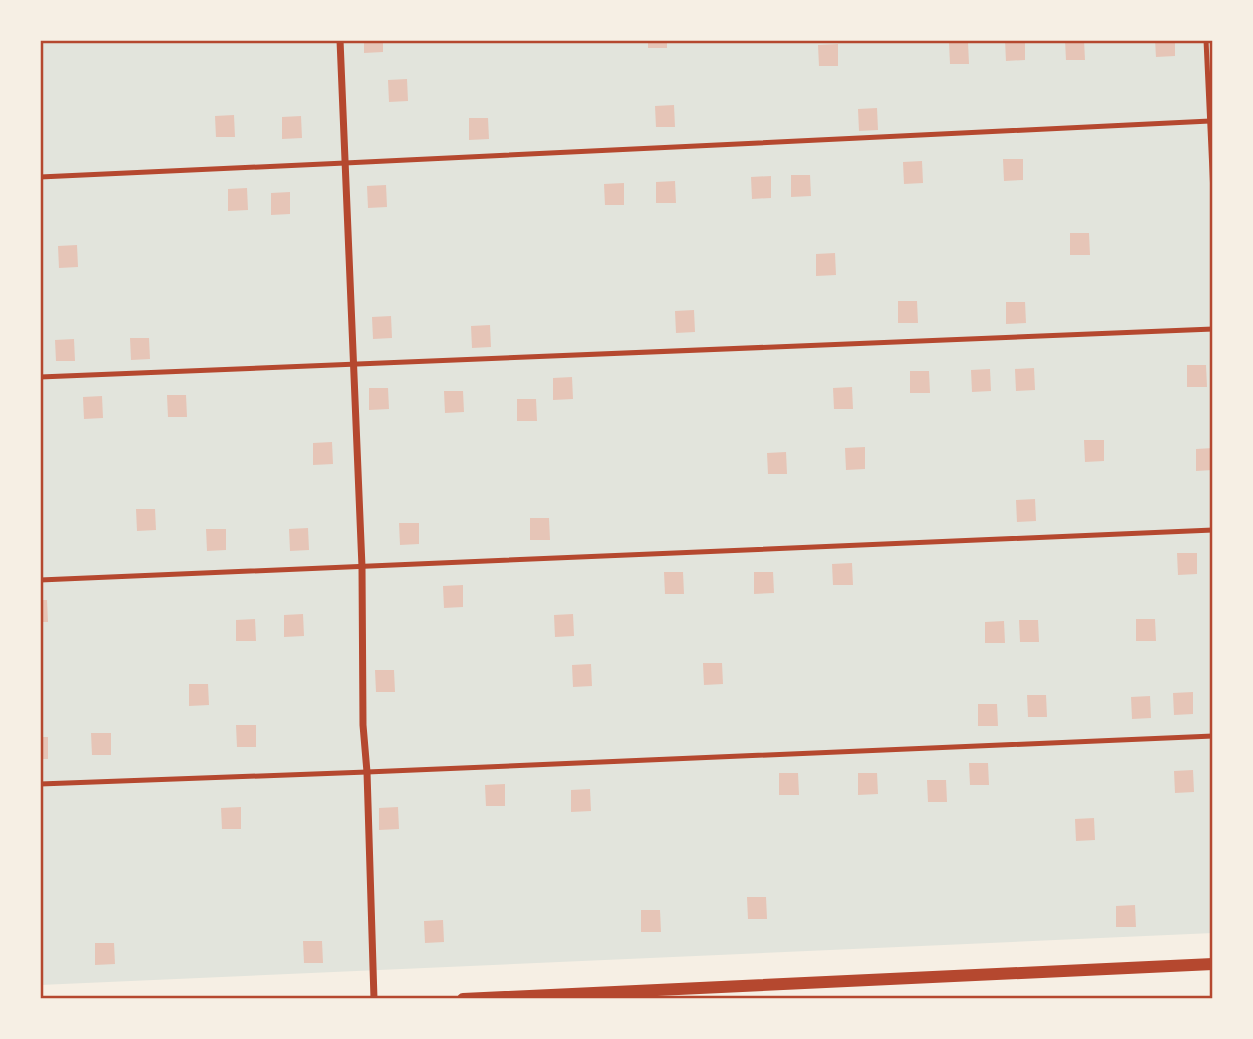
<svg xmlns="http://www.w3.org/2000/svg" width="1253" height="1039" viewBox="0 0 1253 1039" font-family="Mulish,sans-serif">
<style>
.green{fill:#e2e4dc}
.building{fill:#e6c5b7}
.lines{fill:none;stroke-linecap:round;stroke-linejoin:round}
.service{stroke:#b5482f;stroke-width:5}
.minor{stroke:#b5482f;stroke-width:7}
.tertiary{stroke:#b5482f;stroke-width:12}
.neatline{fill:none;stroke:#b5482f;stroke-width:2.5}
</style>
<rect width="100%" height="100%" fill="#f6efe4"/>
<polygon class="green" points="40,40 1213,40 1213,933 40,985"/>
<g class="building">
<polygon points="364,40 383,40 383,52 364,53"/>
<rect x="648" y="40" width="19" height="8"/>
<polygon points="1005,40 1025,40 1025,60 1006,61"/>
<polygon points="1065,40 1084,40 1085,60 1066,60"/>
<polygon points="1155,40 1175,40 1175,56 1156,57"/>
<polygon points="949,42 968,42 969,64 950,64"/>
<polygon points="838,44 838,66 819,66 818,45"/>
<polygon points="407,79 408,101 389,102 388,80"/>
<polygon points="674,105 675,127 656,127 655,106"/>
<polygon points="877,108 878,130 859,131 858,109"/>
<polygon points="234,115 235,137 216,137 215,116"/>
<polygon points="301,116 302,138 282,139 282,117"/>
<polygon points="469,118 488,118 489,139 469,140"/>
<polygon points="1003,159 1023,159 1023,180 1004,181"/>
<polygon points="922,161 923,183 904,184 903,162"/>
<polygon points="791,175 810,175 811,196 791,197"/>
<polygon points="771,176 771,198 752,199 751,177"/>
<polygon points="675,181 676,203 656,203 656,182"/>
<polygon points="624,183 624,205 605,205 604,184"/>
<polygon points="386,185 387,207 368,208 367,186"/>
<polygon points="247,188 248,210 228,211 228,189"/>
<polygon points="290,192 290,214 271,215 271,193"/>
<polygon points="1070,233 1089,233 1090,255 1070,255"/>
<polygon points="77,245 78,267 59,268 58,246"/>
<polygon points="835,253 836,275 816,276 816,254"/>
<polygon points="898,301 917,301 918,323 898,323"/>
<polygon points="1006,302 1025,302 1026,323 1006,324"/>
<polygon points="694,310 695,332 676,333 675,311"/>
<polygon points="391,316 392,338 373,339 372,317"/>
<polygon points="490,325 491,347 472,348 471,326"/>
<polygon points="130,338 149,338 150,359 131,360"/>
<polygon points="74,339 75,361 56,361 55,340"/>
<polygon points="1187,365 1206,365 1207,387 1187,387"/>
<polygon points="1034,368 1035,390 1016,391 1015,369"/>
<polygon points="990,369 991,391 972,392 971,370"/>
<polygon points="910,371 929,371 930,393 910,393"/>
<polygon points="572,377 573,399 553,400 553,378"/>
<polygon points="852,387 853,409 834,409 833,388"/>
<polygon points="369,388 388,388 389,409 369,410"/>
<polygon points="444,391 463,391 464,412 445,413"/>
<polygon points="167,395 186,395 187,417 168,417"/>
<polygon points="102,396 103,418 84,419 83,397"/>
<polygon points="517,399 536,399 537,421 517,421"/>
<polygon points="1084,440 1104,440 1104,461 1085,462"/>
<polygon points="332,442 333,464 313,465 313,443"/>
<polygon points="865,447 865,469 846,470 845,448"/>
<polygon points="1213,448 1213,470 1196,471 1196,449"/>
<polygon points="786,452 787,474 768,474 767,453"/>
<polygon points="1035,499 1036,521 1017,522 1016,500"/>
<polygon points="136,509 155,509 156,530 137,531"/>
<polygon points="530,518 549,518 550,540 530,540"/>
<polygon points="399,523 419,523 419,544 400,545"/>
<polygon points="308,528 309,550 290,551 289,529"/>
<polygon points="206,529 226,529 226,550 207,551"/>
<polygon points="1177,553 1197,553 1197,574 1178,575"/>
<polygon points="852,563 853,585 833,585 832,564"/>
<polygon points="664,572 683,572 684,594 665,594"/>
<polygon points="754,572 773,572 774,593 754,594"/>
<polygon points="463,585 463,607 444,608 443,586"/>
<polygon points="40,600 47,600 48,622 40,622"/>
<polygon points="303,614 304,636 284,637 284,615"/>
<polygon points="573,614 574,636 555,637 554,615"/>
<polygon points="255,619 256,641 236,641 236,620"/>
<polygon points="1136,619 1155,619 1156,641 1136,641"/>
<polygon points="1019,620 1038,620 1039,642 1020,642"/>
<polygon points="1004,621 1005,643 985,643 985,622"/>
<polygon points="703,663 722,663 723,684 704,685"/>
<polygon points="591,664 592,686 573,687 572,665"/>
<polygon points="375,670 394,670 395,692 376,692"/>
<polygon points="189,684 208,684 209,705 189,706"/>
<polygon points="1193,692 1193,714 1174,715 1173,693"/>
<polygon points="1027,695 1046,695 1047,717 1028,717"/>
<polygon points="1150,696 1151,718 1132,719 1131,697"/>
<polygon points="978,704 997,704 998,726 978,726"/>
<polygon points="236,725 256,725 256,747 237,747"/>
<polygon points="91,733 111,733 111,755 92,755"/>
<rect x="40" y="737" width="8" height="22"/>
<polygon points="969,763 988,763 989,785 970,785"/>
<polygon points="1193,770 1194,792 1175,793 1174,771"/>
<polygon points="779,773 798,773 799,795 779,795"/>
<polygon points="858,773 877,773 878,794 858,795"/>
<polygon points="927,780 946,780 947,802 928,802"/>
<polygon points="505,784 505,806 486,806 485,785"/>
<polygon points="590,789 591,811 571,812 571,790"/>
<polygon points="241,807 241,829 222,829 221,808"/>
<polygon points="398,807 399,829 379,830 379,808"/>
<polygon points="1094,818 1095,840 1076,841 1075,819"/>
<polygon points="747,897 766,897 767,919 748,919"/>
<polygon points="1135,905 1136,927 1116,927 1116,906"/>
<polygon points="641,910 660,910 661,932 641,932"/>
<polygon points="443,920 444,942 425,943 424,921"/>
<polygon points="303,941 322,941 323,963 304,963"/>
<polygon points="95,943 114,943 115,964 95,965"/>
</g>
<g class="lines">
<g class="service">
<polyline points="1206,40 1213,194"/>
<polyline points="40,177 345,163 1210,121"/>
<polyline points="40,377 1213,329"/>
<polyline points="40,580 1213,530"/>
<polyline points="40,784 367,772 1213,736"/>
<polyline points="1212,999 1213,997"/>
</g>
<polyline class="minor" points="340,40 362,567 363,725 367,772 374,999"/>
<polyline class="tertiary" points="463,999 1213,964"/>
</g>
<rect width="1253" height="1039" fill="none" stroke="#f6efe4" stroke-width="84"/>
<rect x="42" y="42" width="1169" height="955" class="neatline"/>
</svg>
